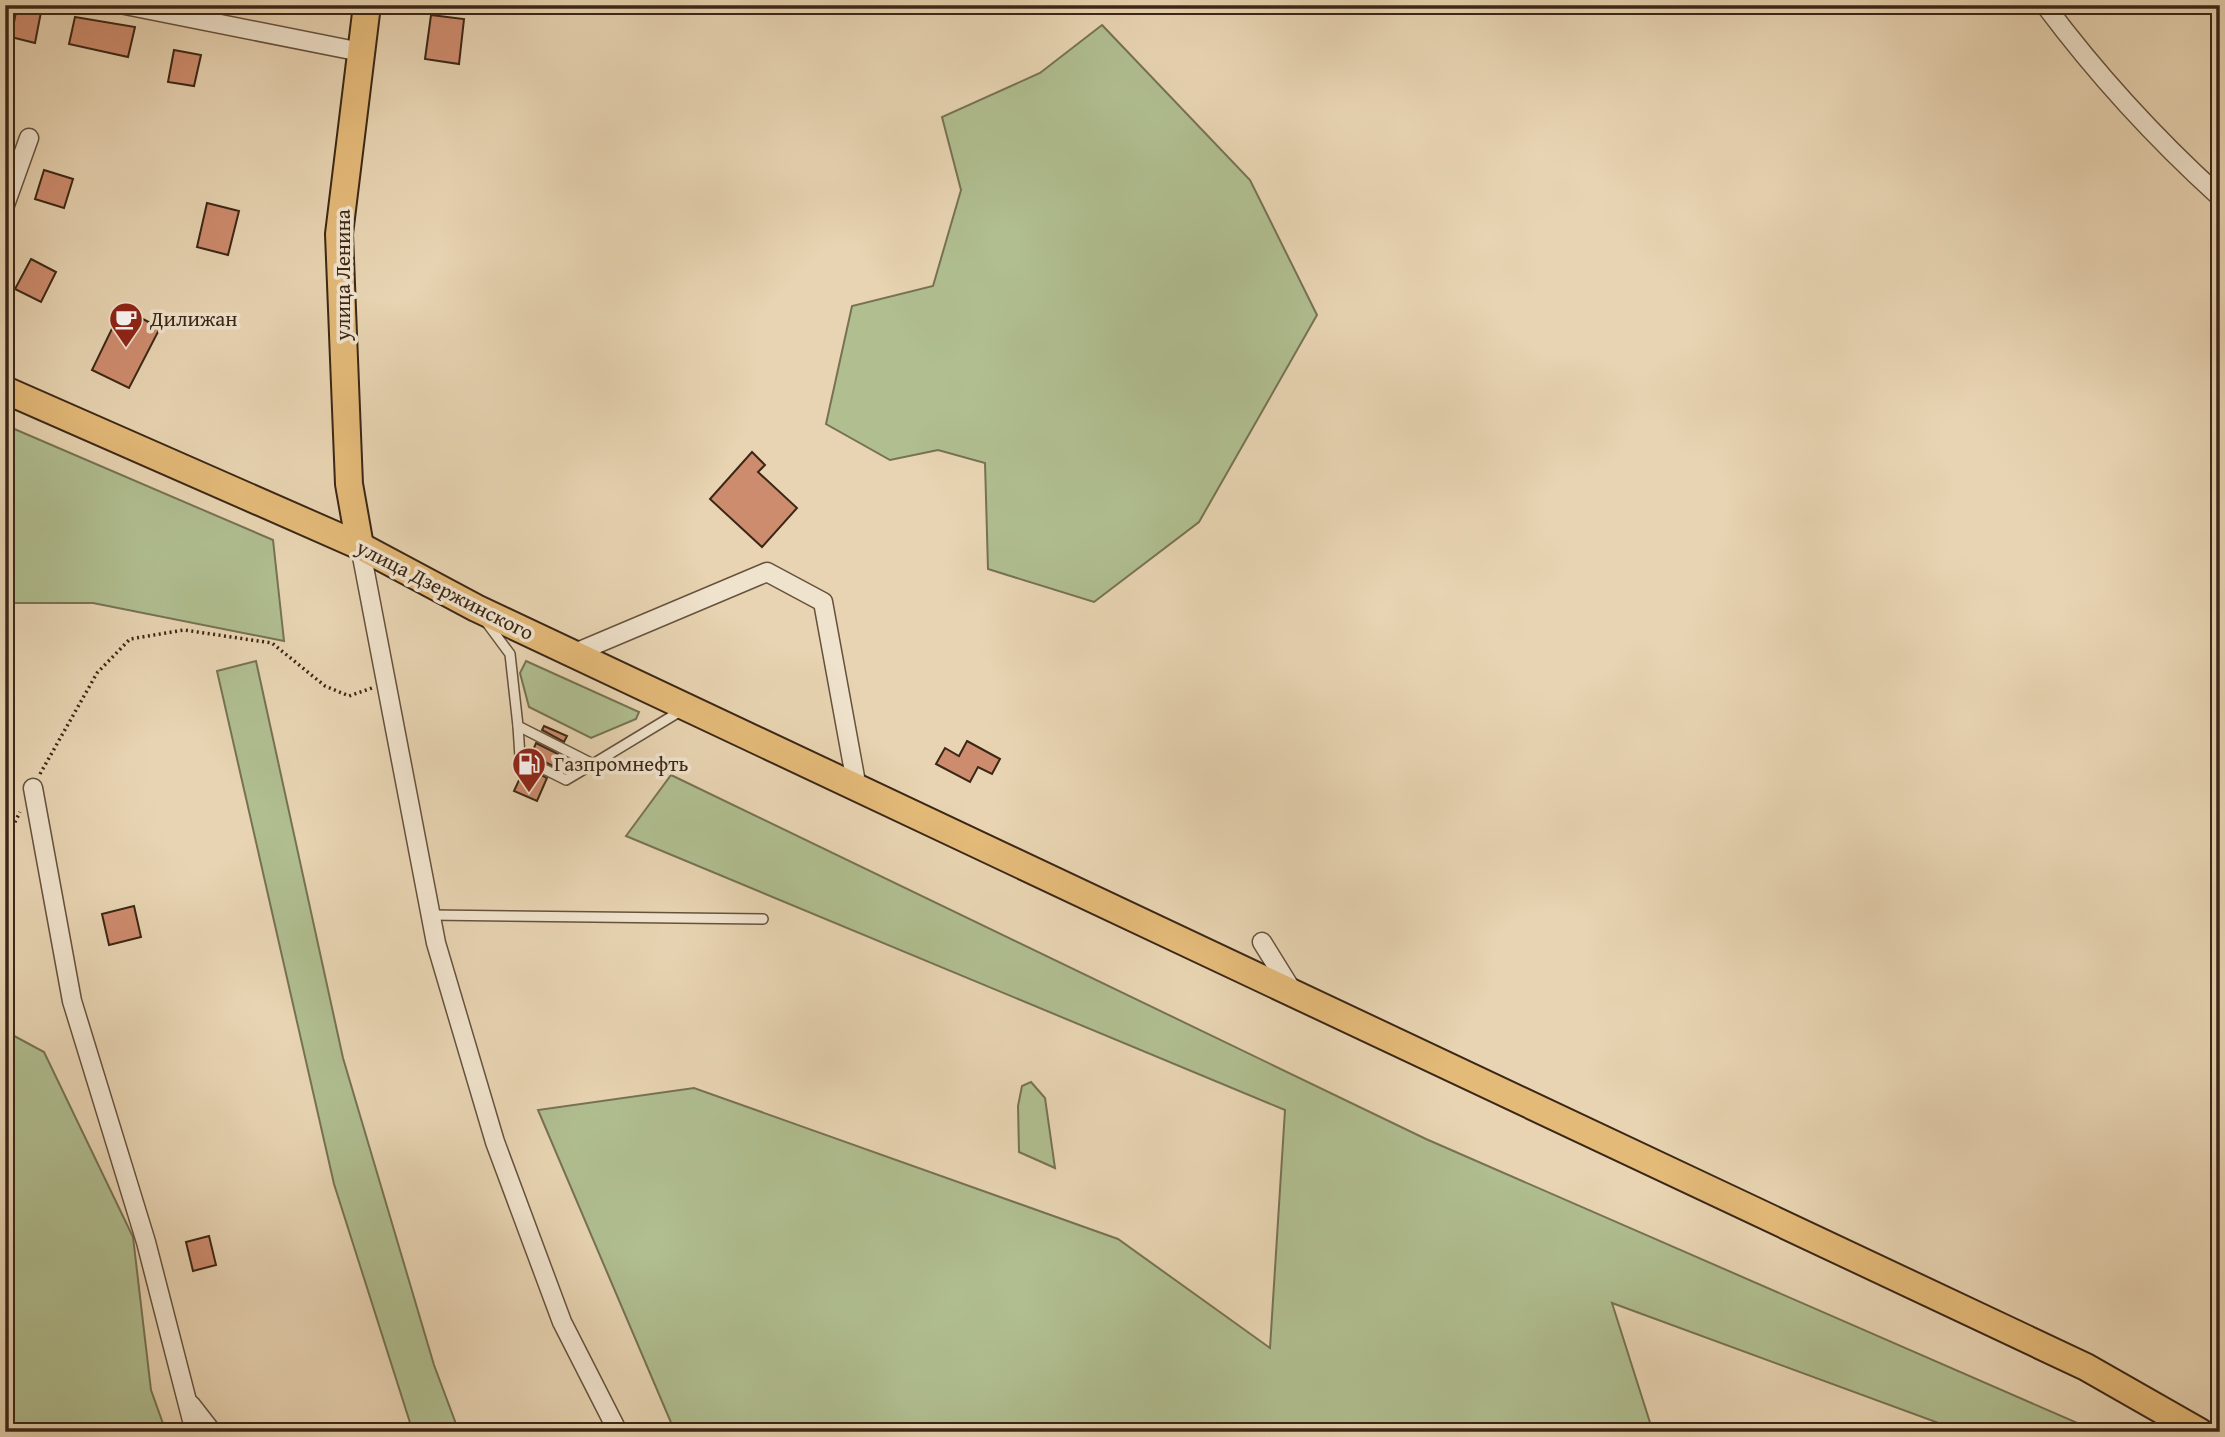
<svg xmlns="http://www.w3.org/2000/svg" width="2225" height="1437" viewBox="0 0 2225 1437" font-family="'Gentium Book Plus',serif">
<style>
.green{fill:#b0be90;stroke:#767253;stroke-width:2}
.building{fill:#ce8c6e;stroke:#3b2716;stroke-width:2}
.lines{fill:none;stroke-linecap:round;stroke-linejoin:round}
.lane-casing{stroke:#66523d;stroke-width:12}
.street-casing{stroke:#66523d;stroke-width:21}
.primary-casing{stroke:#3b2716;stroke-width:30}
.path{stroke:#3b2716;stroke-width:3.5;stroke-dasharray:2 3.5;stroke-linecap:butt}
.lane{stroke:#f0e3cd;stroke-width:9}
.street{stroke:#f0e3cd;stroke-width:18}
.primary{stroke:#e4ba79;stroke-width:26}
.labels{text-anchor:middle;stroke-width:7;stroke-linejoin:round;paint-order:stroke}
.street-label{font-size:21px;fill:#3b2716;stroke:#f0e3cd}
.poi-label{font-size:21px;fill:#3b2716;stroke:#f0e3cd;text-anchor:start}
</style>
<rect width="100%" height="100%" fill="#e8d4b2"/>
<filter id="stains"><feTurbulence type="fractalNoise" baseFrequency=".00286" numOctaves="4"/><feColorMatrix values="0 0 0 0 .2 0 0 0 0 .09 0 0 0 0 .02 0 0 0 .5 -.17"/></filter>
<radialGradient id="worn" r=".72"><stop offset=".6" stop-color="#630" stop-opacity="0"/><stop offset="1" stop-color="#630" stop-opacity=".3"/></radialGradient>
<g class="green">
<polygon points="1102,25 1250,180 1317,315 1199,522 1094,602 988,569 985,463 938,450 890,460 826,424 852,306 933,286 961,190 942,117 1040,73"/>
<polygon points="5,425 273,540 284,641 93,603 5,603"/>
<polygon points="256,661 343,1058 434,1365 459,1432 413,1432 334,1184 217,671"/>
<polygon points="526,661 639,712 636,719 591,738 529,707 520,673"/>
<polygon points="671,775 1426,1139 2098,1432 1963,1432 1612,1303 1653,1432 675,1432 538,1110 694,1088 1118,1239 1270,1348 1285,1110 626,836"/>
<polygon points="5,1031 44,1052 133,1237 151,1390 166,1432 5,1432"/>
<polygon points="1031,1082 1045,1098 1055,1168 1019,1152 1018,1106 1022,1086"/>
</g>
<g class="building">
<polygon points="17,7 41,12 35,43 11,37"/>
<polygon points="431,15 464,19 459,64 425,59"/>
<polygon points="75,17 135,27 128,57 69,44"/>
<polygon points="174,50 201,55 194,86 168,82"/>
<polygon points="44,170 73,179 64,208 35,199"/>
<polygon points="207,203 239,211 228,255 197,247"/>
<polygon points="31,259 56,272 41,302 15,289"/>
<polygon points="122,308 160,328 129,388 92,370"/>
<polygon points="752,452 765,465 758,472 797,508 762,547 710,499"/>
<polygon points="544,726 567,736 564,742 542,730"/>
<polygon points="967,741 1000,759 992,774 978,767 970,782 936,764 945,748 959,756"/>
<polygon points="536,743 558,754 553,766 531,755"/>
<polygon points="525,767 547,778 537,801 514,791"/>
<polygon points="134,906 141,937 109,945 102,914"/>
<polygon points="209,1236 216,1265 193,1271 186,1242"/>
</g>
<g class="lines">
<g class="lane-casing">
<g id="lane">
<polyline points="487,623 510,654 518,726 593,764 684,709"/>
<polyline points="518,726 520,757 566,780 593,764"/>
<polyline points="430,915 763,919"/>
</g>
</g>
<g class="street-casing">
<g id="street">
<polyline points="125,5 361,52"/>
<path d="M2045,5C2098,76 2155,138 2220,197"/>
<polyline points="5,205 29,138"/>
<polyline points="360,546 436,943 495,1142 562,1322 618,1432"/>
<polyline points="575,653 767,572 823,602 857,788"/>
<polyline points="33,788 72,1001 146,1242 195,1432"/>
<polyline points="1262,942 1293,992"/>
<polyline points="191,1405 212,1432"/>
</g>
</g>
<g class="primary-casing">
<g id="primary">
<polyline points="5,390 360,546 476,608 2086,1367 2200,1432"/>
<polyline points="360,546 349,484 339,234 367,5"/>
</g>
</g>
<g class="path">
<polyline points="40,774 97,673 130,639 184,630 272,643 325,686 349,696 372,688"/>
<polyline points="5,842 20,812"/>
</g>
<use href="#lane" class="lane"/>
<use href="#street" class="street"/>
<use href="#primary" class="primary"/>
</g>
<defs>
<g id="cafe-pin" transform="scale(1.75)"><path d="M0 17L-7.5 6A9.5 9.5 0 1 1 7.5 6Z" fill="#8f2418" stroke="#f0e3cd"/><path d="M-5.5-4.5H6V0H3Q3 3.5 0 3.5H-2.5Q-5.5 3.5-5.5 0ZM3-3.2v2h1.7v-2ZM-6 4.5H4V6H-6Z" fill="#fff"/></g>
<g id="fuel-pin" transform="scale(1.75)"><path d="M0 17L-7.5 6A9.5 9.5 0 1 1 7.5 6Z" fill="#8f2418" stroke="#f0e3cd"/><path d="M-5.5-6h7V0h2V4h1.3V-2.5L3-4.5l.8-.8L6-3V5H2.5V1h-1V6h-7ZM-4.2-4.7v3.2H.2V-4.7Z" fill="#fff"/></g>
</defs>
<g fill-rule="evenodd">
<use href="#cafe-pin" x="126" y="319"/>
<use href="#fuel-pin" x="529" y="764"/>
</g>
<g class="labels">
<g class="street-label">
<text transform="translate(343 275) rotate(-90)" y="7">улица Ленина</text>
<text transform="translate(445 590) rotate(27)" y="7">улица Дзержинского</text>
</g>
<g class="poi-label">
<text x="150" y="326">Дилижан</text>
<text x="554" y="771">Газпромнефть</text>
</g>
</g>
<rect width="2225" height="1437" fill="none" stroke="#e8d4b2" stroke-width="28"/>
<rect x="7" y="7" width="2211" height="1423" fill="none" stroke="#3b2716" stroke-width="3.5"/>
<rect x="14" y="14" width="2197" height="1409" fill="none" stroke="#3b2716" stroke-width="2"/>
<rect width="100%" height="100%" filter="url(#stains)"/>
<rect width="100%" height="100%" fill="url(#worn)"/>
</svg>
